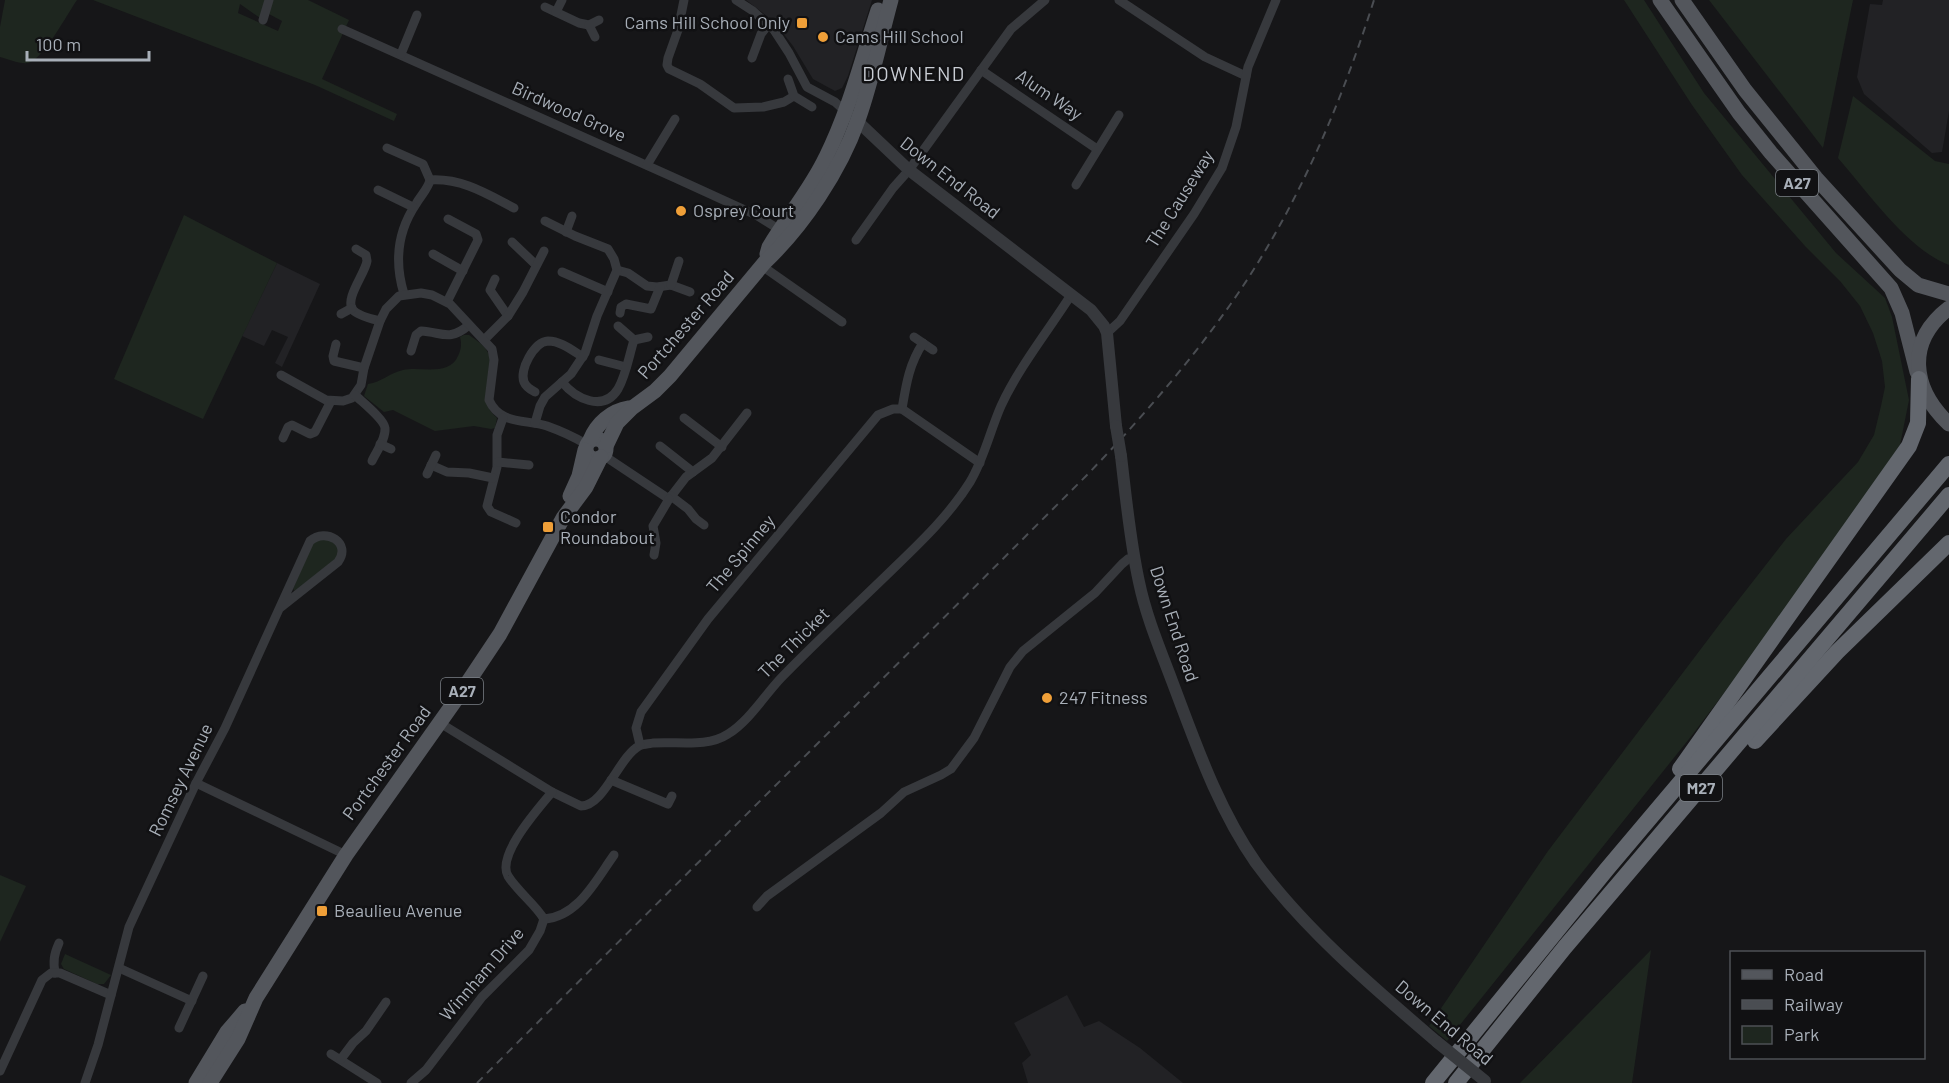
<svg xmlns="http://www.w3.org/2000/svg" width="1949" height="1083" viewBox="0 0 1949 1083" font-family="Barlow,sans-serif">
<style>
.built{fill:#222225}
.green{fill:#1e261f;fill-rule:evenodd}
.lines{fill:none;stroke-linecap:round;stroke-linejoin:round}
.minor{stroke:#37393d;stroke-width:9}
.tertiary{stroke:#37393d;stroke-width:12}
.primary{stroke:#53565c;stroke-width:15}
.motorway{stroke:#63676e;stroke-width:16}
.rail{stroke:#4a4d52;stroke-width:2;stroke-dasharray:8 6;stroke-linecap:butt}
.tertiary-bridge{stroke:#37393d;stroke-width:12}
.poi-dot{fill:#ef9f38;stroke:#111113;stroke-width:2}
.labels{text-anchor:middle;stroke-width:5;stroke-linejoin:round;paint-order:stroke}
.shield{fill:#111113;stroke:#7b8086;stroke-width:1.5}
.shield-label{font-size:16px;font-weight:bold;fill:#a8afb8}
.poi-label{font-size:18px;fill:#a8afb8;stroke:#111113;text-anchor:start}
.street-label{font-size:18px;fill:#a8afb8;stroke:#111113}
.neighbourhood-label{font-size:20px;letter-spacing:1.5px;fill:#c9cdd4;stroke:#111113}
</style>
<rect width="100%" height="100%" fill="#161618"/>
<g class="built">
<polygon points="746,0 872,0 848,76 842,88 835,91 813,79 793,46 779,28 763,13"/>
<polygon points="1883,0 1949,0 1949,111 1942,152 1932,153 1864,94 1857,77 1870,4 1882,5"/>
<polygon points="277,263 320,284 282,367 275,363 288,337 272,330 264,346 242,336"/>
<polygon points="1067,995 1084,1027 1099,1021 1140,1048 1183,1083 1028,1083 1022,1063 1031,1055 1014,1023"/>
</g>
<g class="green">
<path d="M5,0H77C68,13 42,61 28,63C19,64 8,59 0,57V27Z"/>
<path d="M93,0H308L349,20L322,79L397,114L394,121L315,85ZM240,4L263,20L269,14L282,21L278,31L238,13Z"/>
<polygon points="1624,0 1644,0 1704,93 1836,253 1885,298 1892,317 1909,400 1900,445 1780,619 1693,734 1447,1041 1429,1026 1548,851 1722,621 1786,539 1858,462 1874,435 1881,406 1885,387 1882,361 1873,333 1860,306 1840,281 1805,246 1742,175 1692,105"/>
<polygon points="1709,0 1853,0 1823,148"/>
<path d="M1853,96L1935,161L1949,164V265C1907,249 1868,192 1838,158Z"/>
<polygon points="184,215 277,263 203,419 114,379"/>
<path d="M464,335H469C476,340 486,346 489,355C497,379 473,397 497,418L495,428L491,429L474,426L435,431L393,410L384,412L364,396L368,384C382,382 389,373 403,370C420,366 449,377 458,356C461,350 462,344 460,337Z"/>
<polygon points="319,538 332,541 339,549 337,558 295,591 293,589 313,542"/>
<polygon points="0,875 26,886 0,942"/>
<polygon points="1651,950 1632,1083 1520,1083"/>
<polygon points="65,954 111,975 104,984 97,984 64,969 61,964"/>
</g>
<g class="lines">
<g class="minor">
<polyline points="684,0 678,30 668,58 667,65 669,69 700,84 734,108 763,107 784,102 794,96"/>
<polyline points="736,0 753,11 774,30 789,53 807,87 835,102 845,111"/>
<polyline points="1119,0 1205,57 1246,76"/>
<polyline points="545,7 579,23 589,25"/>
<polyline points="556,12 562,0"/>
<polyline points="263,20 269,0"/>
<polyline points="342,29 675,178 756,215 780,230"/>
<polyline points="595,37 589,25 599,20"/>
<polyline points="401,54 417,15"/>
<polyline points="752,58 761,34 768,25"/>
<polyline points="981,70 1097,149"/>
<polyline points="788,79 794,96 812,107"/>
<path d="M387,148L423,164L430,180C428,189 421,195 416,204C397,232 394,261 404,294"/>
<polyline points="647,165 675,119"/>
<path d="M430,180C462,178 487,194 514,208"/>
<polyline points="1076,185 1119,115"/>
<polyline points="378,190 413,207"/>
<polyline points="566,232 572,216"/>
<polyline points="856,240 893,188 909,170 1011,29 1045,0"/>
<polyline points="512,242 535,264"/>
<path d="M356,249L366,255L367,261C365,274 344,299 353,310C358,316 372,319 380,321"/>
<polyline points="433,254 463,271"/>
<polyline points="762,266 842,322"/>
<polyline points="617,270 628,273 647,286 657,287 671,285 690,292"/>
<polyline points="562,272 608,292"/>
<polyline points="495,279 490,290 508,316"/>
<polyline points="671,285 679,261"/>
<polyline points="447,302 478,240 476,234 448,219"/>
<polyline points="620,313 621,307 626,304 651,309 660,287"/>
<polyline points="341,314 352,308"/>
<polyline points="618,326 634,340 648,337"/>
<polyline points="1107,333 1120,321 1194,214 1222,168 1236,127 1248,67 1276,0"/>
<polyline points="914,337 933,350"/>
<polyline points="484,340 508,316 523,292 544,251"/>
<polyline points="336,344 333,356 334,361 364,368"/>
<path d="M411,351L416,335L421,331C442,332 449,342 469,325"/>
<polyline points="599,360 626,367"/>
<path d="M281,375L326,400L343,401L352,398L361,385L364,368L380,321L386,309L399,296L421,293L432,295L450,304L492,349L494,360L489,400C500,425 525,419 547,426C561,431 574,437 586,444"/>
<path d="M562,382C575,398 603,413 618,389C626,375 629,356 634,340"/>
<path d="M535,392C531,390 526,387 524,382C519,370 534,342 548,341C561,341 573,351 583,357"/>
<path d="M355,395C362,402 384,419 385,428C386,439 376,452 372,461"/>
<polyline points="902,409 980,463"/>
<polyline points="503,418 497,435 497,467 487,506 491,512 516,523"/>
<polyline points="684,418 722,447"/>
<polyline points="535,423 540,406 545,397 571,374 585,353 597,316 617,270 614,259 608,249 575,236 545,221"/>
<polyline points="283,438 288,427 292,425 310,434 315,432 331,401"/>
<polyline points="380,444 391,449"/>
<polyline points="660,446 693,472"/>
<polyline points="603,455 669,499 686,477 712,458 747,413"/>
<polyline points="498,462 529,465"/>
<polyline points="431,465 447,472 469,473 493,478"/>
<polyline points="427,474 436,455"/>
<polyline points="671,496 688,509 696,519 704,525"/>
<polyline points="654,555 656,543 653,526 669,499"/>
<path d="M440,723L552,792L581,806C604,806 619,757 639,746C643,744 649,744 653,743C677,741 707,748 728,734C749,721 764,696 781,678C818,640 857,604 895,567C922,541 950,514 970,482C984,459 990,431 1001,406C1019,367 1048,331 1071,295"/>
<path d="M640,745L636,728L641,712L708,619L878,415L893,409H902C906,385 909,364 923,343"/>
<polyline points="611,780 668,804 672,796"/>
<polyline points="196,783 346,855"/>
<polyline points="757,907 767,896 881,813 904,792 941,775 951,769 974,738 1010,667 1023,651 1095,593 1122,564 1128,559 1134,558"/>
<path d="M544,919C578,917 596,880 614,855"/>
<polyline points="119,968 192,1001"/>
<path d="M55,973C53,961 54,954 59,943"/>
<polyline points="179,1028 203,976"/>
<polyline points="331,1054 377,1083"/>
<polyline points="341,1059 353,1043 366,1031 386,1002"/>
<polyline points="0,1071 42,980 51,973 60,973 111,995"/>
<path d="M85,1083L98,1045L129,927L135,914L196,783L225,728L310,541C326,527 352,543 338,562L280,608"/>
<path d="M411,1083L426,1070L482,997L529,950L540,931L544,919C534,903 518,892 508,876C496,855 539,808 552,792"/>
</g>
<g class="tertiary">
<polyline points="853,117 909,170 1091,310 1104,326 1107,333 1116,426"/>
<path d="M1121,456C1126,498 1130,541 1139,582C1146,616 1160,649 1172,681C1196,744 1217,807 1256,863C1305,930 1374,988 1437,1042"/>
</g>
<g class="primary">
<polyline points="1660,0 1739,113 1771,153 1891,288 1902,313 1917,372"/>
<polyline points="1682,0 1745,90 1816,178 1900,270 1918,285 1949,294"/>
<path d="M767,254L769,247C787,217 811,189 826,157C849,111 862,59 878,10"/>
<path d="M1949,308C1905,342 1912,389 1949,424"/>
<circle cx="596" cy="449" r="10"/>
<path d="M590,440C597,423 611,411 629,408"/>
<path d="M606,446L617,423L632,408L655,391L670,376L765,262C803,226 840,171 858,120C872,81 880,40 891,0"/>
<polyline points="570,496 579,476 585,450"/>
<polyline points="196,1083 227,1032 245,1011"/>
<polyline points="210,1083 238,1039 256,998 346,855 460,694 500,634 563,518 586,487 601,457"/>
</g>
<g class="motorway">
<polyline points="1755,741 1837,652 1949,543"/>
<polyline points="1680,769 1909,446 1918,423 1919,379"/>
<polyline points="1433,1083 1607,869 1949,464"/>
<polyline points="1456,1083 1565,947 1949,495"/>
</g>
<path class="rail" d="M477,1083L1086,476C1138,422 1187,366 1230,305C1295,213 1340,107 1374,0"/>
<g class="tertiary-bridge">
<polyline points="1116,426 1121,456"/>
<polyline points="1437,1042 1485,1081"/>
</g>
</g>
<g class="poi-dot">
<rect x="796" y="17" width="12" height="12" rx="3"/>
<circle cx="823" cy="37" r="6"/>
<circle cx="681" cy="211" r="6"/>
<rect x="542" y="521" width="12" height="12" rx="3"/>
<circle cx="1047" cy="698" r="6"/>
<rect x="316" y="905" width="12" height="12" rx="3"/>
</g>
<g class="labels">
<g class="shield">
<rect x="1776" y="170" width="42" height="26" rx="4.5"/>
<rect x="441" y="678" width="42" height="26" rx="4.5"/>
<rect x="1680" y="775" width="42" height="26" rx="4.5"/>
</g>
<g class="shield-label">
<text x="1797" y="189">A27</text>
<text x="462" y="697">A27</text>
<text x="1701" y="794">M27</text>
</g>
<g class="poi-label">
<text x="790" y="29" text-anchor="end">Cams Hill School Only</text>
<text x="835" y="43">Cams Hill School</text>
<text x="693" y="217">Osprey Court</text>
<text x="560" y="523">Condor<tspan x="560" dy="21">Roundabout</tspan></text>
<text x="1059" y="704">247 Fitness</text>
<text x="334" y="917">Beaulieu Avenue</text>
</g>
<g class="street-label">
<text transform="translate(1049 95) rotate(34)" y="6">Alum Way</text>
<text transform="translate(569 112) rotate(24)" y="6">Birdwood Grove</text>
<text transform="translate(950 178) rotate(38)" y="6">Down End Road</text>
<text transform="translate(1180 199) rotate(-58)" y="6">The Causeway</text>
<text transform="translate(686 325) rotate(-49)" y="6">Portchester Road</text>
<text transform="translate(741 554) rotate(-50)" y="6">The Spinney</text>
<text transform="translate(1174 624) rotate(72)" y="6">Down End Road</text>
<text transform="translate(794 643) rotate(-45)" y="6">The Thicket</text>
<text transform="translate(387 763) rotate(-54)" y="6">Portchester Road</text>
<text transform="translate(181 780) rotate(-64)" y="6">Romsey Avenue</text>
<text transform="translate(482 974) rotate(-49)" y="6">Winnham Drive</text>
<text transform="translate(1444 1023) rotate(40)" y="6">Down End Road</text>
</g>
<g class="neighbourhood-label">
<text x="914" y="81">DOWNEND</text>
</g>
</g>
<rect x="1730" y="951" width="195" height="108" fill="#111113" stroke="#4d5055" stroke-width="1.5"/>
<rect x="1742" y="970" width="30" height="9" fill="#53565c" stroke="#4d5055" stroke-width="1.5"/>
<text x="1784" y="981" font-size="18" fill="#a8afb8">Road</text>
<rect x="1742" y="1000" width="30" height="9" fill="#4a4d52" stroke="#4d5055" stroke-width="1.5"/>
<text x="1784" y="1011" font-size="18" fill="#a8afb8">Railway</text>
<rect x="1742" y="1026" width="30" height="18" fill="#1e261f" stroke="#4d5055" stroke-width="1.5"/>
<text x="1784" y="1041" font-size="18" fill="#a8afb8">Park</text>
<path d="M27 51v9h122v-9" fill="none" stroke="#a8afb8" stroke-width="3"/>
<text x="36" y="51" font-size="18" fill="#a8afb8" stroke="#111113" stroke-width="4.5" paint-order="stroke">100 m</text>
</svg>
